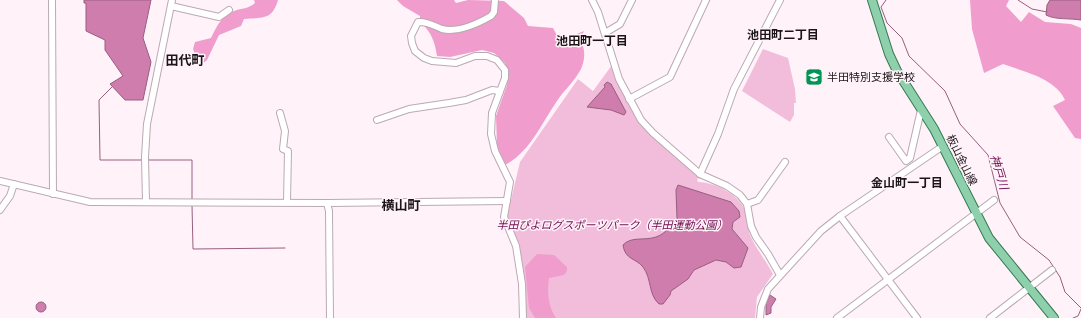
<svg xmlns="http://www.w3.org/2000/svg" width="1081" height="318" viewBox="0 0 1081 318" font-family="'Times New Roman','Noto Sans JP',serif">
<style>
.green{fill:#f2bddb}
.forest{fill:#f09ccd}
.water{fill:#ce7dad;stroke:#985e80}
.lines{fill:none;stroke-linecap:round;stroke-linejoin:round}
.stream{stroke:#985e80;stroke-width:1}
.minor-casing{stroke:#bba9b3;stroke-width:8}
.major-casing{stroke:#347a53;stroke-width:10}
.minor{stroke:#fff;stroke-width:6}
.major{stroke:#8dd0ab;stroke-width:8}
.labels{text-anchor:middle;stroke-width:3;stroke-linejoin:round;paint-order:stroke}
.poi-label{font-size:11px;fill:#1b1518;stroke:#fff3f9;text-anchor:start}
.street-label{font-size:11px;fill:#1b1518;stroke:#fff3f9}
.park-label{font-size:11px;font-style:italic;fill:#6f0c51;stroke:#fff3f9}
.neighbourhood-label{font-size:12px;font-weight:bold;fill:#1b1518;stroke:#fff3f9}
.water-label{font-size:12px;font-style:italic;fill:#771658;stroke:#fff3f9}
.quarter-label{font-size:13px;font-weight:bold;fill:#1b1518;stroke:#fff3f9}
</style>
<rect width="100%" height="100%" fill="#fff3f9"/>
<g class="green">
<polygon points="763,49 788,58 795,89 796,103 794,103 794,115 790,122 742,91"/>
<path d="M612,65C629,119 660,143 700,178L697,179L698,182C713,182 740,194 745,211C748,220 747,229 751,237C757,250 766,261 773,274L757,297L755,318H526V295L519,244H516L506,217L507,203L510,204L520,162L578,79L593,91Z"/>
</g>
<g class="forest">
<path d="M254,0H278C272,21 262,17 244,19L241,26L219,35L207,60L202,64L198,62L193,49L195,42L211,38C217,26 221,16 234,11C242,8 248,9 255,3Z"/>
<path d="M397,0H454L456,3L468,0L504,1L524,18L528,26L553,28L560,41L584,31L580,40C586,49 585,60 581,69C575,81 564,90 557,101C541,124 531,151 505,165L497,146L496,116L507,85L508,76L505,63L494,53L482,50L450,57L437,56C435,42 431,31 420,22V16L403,6Z"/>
<path d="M970,0H1009L1006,6L1021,22L1029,12L1045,22L1071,24L1081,28V139L1075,138L1053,106L1065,100C1055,78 1025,72 1003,64L984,73L972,29Z"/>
<path d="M537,254L554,255L567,267V271L564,275L549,278C547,292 548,306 556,318H535L529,308L525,267Z"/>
</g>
<g class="water">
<polygon points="84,0 151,0 143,38 151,62 143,100 125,100 110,84 123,76 105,50 105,40 86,31 86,3 84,3"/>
<path d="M1050,0H1081V20C1070,18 1055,20 1046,15L1047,5Z"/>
<polygon points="607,82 611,84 626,112 624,115 611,110 587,107 605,87 604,85"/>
<path d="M678,185L731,202L739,211L740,217L733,222L732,229L748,248L741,267L734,268L726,262L716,260L694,270L688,279L671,291L670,295L663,304H659C648,294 652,279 643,267C636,258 625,260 623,245C631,236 644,241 656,237C665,234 671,226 677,219L676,190Z"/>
<polygon points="770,295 776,299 771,307 771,313 766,315 766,304"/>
<circle cx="41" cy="307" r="5"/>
</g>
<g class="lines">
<g class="stream">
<polyline points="886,0 881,7 887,23 902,38 909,56 945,91 960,124 988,155 1000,203 1020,237 1049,260 1060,277 1065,292 1081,308"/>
<polyline points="1018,0 1032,9 1047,12"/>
<polyline points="112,87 99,100 100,160 142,160"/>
<polyline points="147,160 192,160 192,200"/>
<polyline points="192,205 193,249 285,248"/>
<polyline points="1073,318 1078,316 1081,309"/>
</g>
<g class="minor-casing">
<g id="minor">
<polyline points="52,0 53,194"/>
<path d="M495,0L494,12L491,16C477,24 458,33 442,29C434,26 427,21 418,22L411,36L412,43L415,51L424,58L432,61L456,63L475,56H487L497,60L505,70V78L492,113L491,134L495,151L510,182L504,217L516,246L522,284L523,318"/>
<polyline points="592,0 598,12 619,79 641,120 653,133 700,174 727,186 740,195 747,204 751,226 756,237 768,254 780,275"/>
<polyline points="171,6 219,17 229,10"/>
<polyline points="605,33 620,24 632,0"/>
<polyline points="629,99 670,77 706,0"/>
<polyline points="280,113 285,131 283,149 288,151 287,202"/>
<polyline points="377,120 409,109 449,103 466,100 492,90 500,91"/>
<polyline points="889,137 906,161 910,158 921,110"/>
<polyline points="700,174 718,134 734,89 780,0"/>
<polyline points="0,181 90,202 327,203 507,201"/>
<polyline points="146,202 145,157 147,124 172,0"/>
<polyline points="327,203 329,211 330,318"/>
<polyline points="747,204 758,200 785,162"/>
<polyline points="0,210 10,196 14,184"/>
<polyline points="840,216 917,318"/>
<polyline points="760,318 761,307 768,289 821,231 840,216 943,146"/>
<polyline points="837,318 994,200"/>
<polyline points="990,318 1052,270"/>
</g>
</g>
<g class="major-casing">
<polyline id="major" points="872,0 889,54 897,71 934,129 989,238 1054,318"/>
</g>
<use href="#minor" class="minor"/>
<use href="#major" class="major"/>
</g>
<defs>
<g id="school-square" transform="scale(0.9)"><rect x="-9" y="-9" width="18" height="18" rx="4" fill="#009556" stroke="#fff3f9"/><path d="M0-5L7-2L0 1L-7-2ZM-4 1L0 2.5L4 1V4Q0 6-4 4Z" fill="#fff"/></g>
</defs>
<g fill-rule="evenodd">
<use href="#school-square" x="814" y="77"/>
</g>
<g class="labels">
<g class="poi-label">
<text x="827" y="81">半田特別支援学校</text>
</g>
<g class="street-label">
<text transform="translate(962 160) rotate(64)" y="4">板山金山線</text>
</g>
<g class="park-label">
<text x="612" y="229">半田ぴよログスポーツパーク（半田運動公園）</text>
</g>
<g class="neighbourhood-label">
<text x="783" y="39">池田町二丁目</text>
<text x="592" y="45">池田町一丁目</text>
<text x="907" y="187">金山町一丁目</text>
</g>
<g class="water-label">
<text transform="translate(999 172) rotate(73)" y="4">神戸川</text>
</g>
<g class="quarter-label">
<text x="185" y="65">田代町</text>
<text x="401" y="210">横山町</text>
</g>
</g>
</svg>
